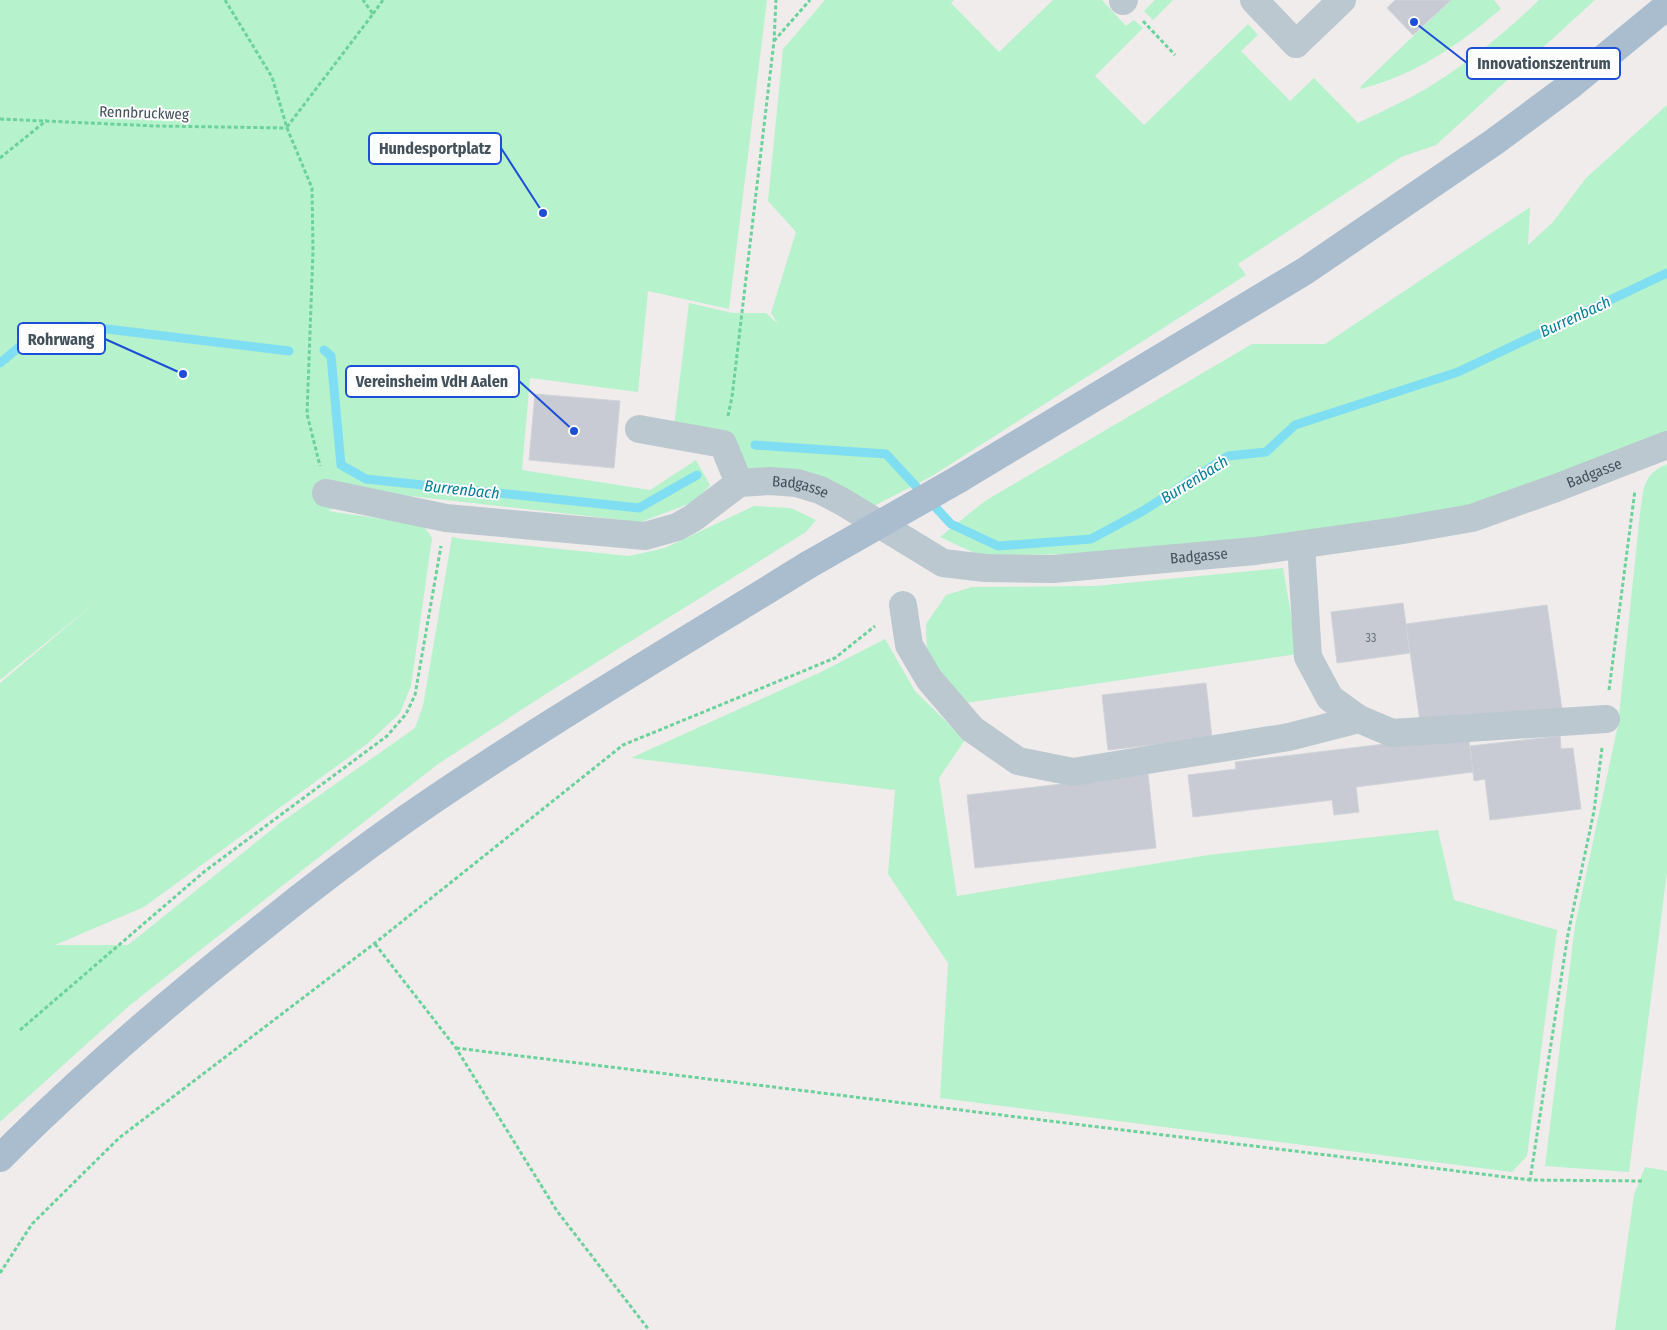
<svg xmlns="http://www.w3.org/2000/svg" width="1667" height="1330" viewBox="0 0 1667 1330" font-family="'Fira Sans Condensed',sans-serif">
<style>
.green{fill:#b6f2cb}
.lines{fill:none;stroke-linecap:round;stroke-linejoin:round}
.stream{stroke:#80def2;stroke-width:9}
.building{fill:#c8cbd3;stroke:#d0d3d9}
.path{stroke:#6cd29c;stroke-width:3;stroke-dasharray:4 2.5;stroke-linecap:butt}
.minor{stroke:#bbc8d0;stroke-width:28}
.major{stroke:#aabdce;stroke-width:28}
.major-bridge{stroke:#aabdce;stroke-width:28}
.labels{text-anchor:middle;stroke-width:4;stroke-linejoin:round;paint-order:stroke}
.number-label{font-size:12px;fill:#647079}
.street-label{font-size:15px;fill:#43515b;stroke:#fff}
.water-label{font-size:16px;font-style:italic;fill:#047e98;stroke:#fff}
.leader{fill:none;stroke:#1d4ed8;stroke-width:2}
.callout-dot{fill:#1d4ed8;stroke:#fff;stroke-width:2}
.callout{fill:#fff;stroke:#1d4ed8;stroke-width:2}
.callout-label{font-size:16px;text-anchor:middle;font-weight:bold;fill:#43515b}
</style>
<rect width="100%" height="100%" fill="#f0ecec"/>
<g class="green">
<polygon points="0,0 767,0 729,309 648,291 638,392 530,378 522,470 650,490 696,460 710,485 696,501 641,522 375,492 328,511 423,525 432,538 411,686 400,713 367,744 144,907 55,945 128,945 280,823 415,728 423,706 452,537 462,539 629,556 665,548 754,506 791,508 816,520 806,532 549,692 438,764 130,1005 0,1122 0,683 97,601 0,680"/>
<path d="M825,0H954L951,3L999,52L1053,0H1102L1126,26L1134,20L1143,28L1095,76L1144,125L1248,24L1258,35L1241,51L1290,101L1314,78L1358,123C1380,112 1403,102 1424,90C1466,65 1504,34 1539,0H1595L1436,145L1401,157L1238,264L1246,275L932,476L868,509L742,476L674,426L689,303L733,313H766L778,324L771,313L796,232L768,201L783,49Z"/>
<polygon points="1155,0 1173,0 1153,20 1144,11"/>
<path d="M1451,0H1494L1501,9C1491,16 1482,26 1471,33C1438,58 1401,79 1360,89L1361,86Z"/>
<polygon points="1667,105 1667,433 1480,509 1307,539 1094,554 979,555 940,537 985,501 1252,344 1325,344 1530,207 1528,245 1553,222 1586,178"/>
<path d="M1667,464V872L1630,1164L1629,1172L1545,1166L1575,926L1618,725L1640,513C1644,489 1642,475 1667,464Z"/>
<polygon points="1283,568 1298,654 958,704 927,653 926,624 946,595 972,587 1095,586"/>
<polygon points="885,639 915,691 965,740 939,778 957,896 1208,855 1438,830 1454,900 1557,930 1527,1156 1512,1172 940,1098 948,963 888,874 895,790 631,758 819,673"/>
<polygon points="1645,1167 1667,1171 1667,1330 1615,1330 1634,1195"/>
</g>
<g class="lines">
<g class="stream">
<polyline points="324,350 331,356 341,465 366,479 639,508 697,475"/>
<polyline points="0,363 36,333 82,326 289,351"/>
<polyline points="755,445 886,454 951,524 998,546 1091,539 1143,511 1228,456 1266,452 1295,425 1458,372 1667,273"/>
</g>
</g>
<g class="building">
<polygon points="1395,0 1451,0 1413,35 1387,8"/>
<polygon points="535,394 620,401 614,468 529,460"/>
<polygon points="1403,603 1410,653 1337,663 1331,612"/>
<polygon points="1547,605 1562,709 1421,728 1406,624"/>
<polygon points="1206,683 1212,738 1108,750 1102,695"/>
<polygon points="1468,734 1473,772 1356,787 1359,812 1334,815 1332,800 1193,817 1188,775 1236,769 1235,762"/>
<polygon points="1560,736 1561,749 1573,748 1581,809 1490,820 1485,779 1474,781 1470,746"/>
<polygon points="1148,774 1156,848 975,868 967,795"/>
</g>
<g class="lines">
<g class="path">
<polyline points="225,0 272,77 287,128 312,188 313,251 307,414 320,466"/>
<polyline points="373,14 383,0"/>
<polyline points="1143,21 1175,55"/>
<polyline points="774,41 810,0"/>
<polyline points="0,119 156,126 287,128"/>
<polyline points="287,127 373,14 363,0"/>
<polyline points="0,158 47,120"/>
<polyline points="728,416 732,397 774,41 776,0"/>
<polyline points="1609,690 1635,490"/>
<polyline points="1602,748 1594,811 1568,934 1530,1180 1643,1181"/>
<polyline points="375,944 456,1048 557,1211 649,1330"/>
<polyline points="20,1030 205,871 387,736 406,714 415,695 441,546"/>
<polyline points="456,1048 1530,1180"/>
<polyline points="0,1273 32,1224 119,1138 375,943 623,745 835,658 875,626"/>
</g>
<g class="minor">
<polyline points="1254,0 1296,44 1342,0"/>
<polyline points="1123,1 1124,0"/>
<polyline points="639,429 723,444 739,483"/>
<path id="s1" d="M739,483L770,481L797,483L820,490L843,502L943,563L985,568L1053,569L1255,551L1397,531L1472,518L1556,488L1667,445"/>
<polyline points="326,493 446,518 645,536 677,527 693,518 739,483"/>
<polyline points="1301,545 1308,657 1330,698 1359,719"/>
<polyline points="903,605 909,645 929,679 972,729 1018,761 1073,772 1289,737 1359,719 1392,733 1606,719"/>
</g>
<g class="major">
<polyline points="959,479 1305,271 1494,142 1571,85 1667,6"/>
<path d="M0,1158C81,1077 168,1002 258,931C306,892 356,854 407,818C537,728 674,648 808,565"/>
</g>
<polyline class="major-bridge" points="808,565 959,479"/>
</g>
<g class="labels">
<g class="number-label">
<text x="1371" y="642">33</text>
</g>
<g class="street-label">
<text transform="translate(144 113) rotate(2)" y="5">Rennbruckweg</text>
<text dy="5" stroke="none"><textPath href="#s1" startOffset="888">Badgasse</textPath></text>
<text dy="5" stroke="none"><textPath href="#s1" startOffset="62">Badgasse</textPath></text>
<text dy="5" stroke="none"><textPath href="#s1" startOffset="482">Badgasse</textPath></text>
</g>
<g class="water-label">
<text transform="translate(1575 316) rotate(-25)" y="6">Burrenbach</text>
<text transform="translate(1194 479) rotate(-32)" y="6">Burrenbach</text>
<text transform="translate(462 489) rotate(6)" y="6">Burrenbach</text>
</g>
</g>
<path class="leader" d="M1414 22L1467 63M543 213L501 148M183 374L105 339M574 431L519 381"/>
<g class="callout-dot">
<circle cx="1414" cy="22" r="5"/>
<circle cx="543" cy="213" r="5"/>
<circle cx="183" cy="374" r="5"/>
<circle cx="574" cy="431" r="5"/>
</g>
<g class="callout">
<rect x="1467" y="48" width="153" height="31" rx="5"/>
<rect x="369" y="133" width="132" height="31" rx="5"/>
<rect x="18" y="323" width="87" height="31" rx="5"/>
<rect x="346" y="366" width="173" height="31" rx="5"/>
</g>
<g class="callout-label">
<text x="1544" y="69">Innovationszentrum</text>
<text x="435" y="154">Hundesportplatz</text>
<text x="61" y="345">Rohrwang</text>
<text x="432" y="387">Vereinsheim VdH Aalen</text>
</g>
</svg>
